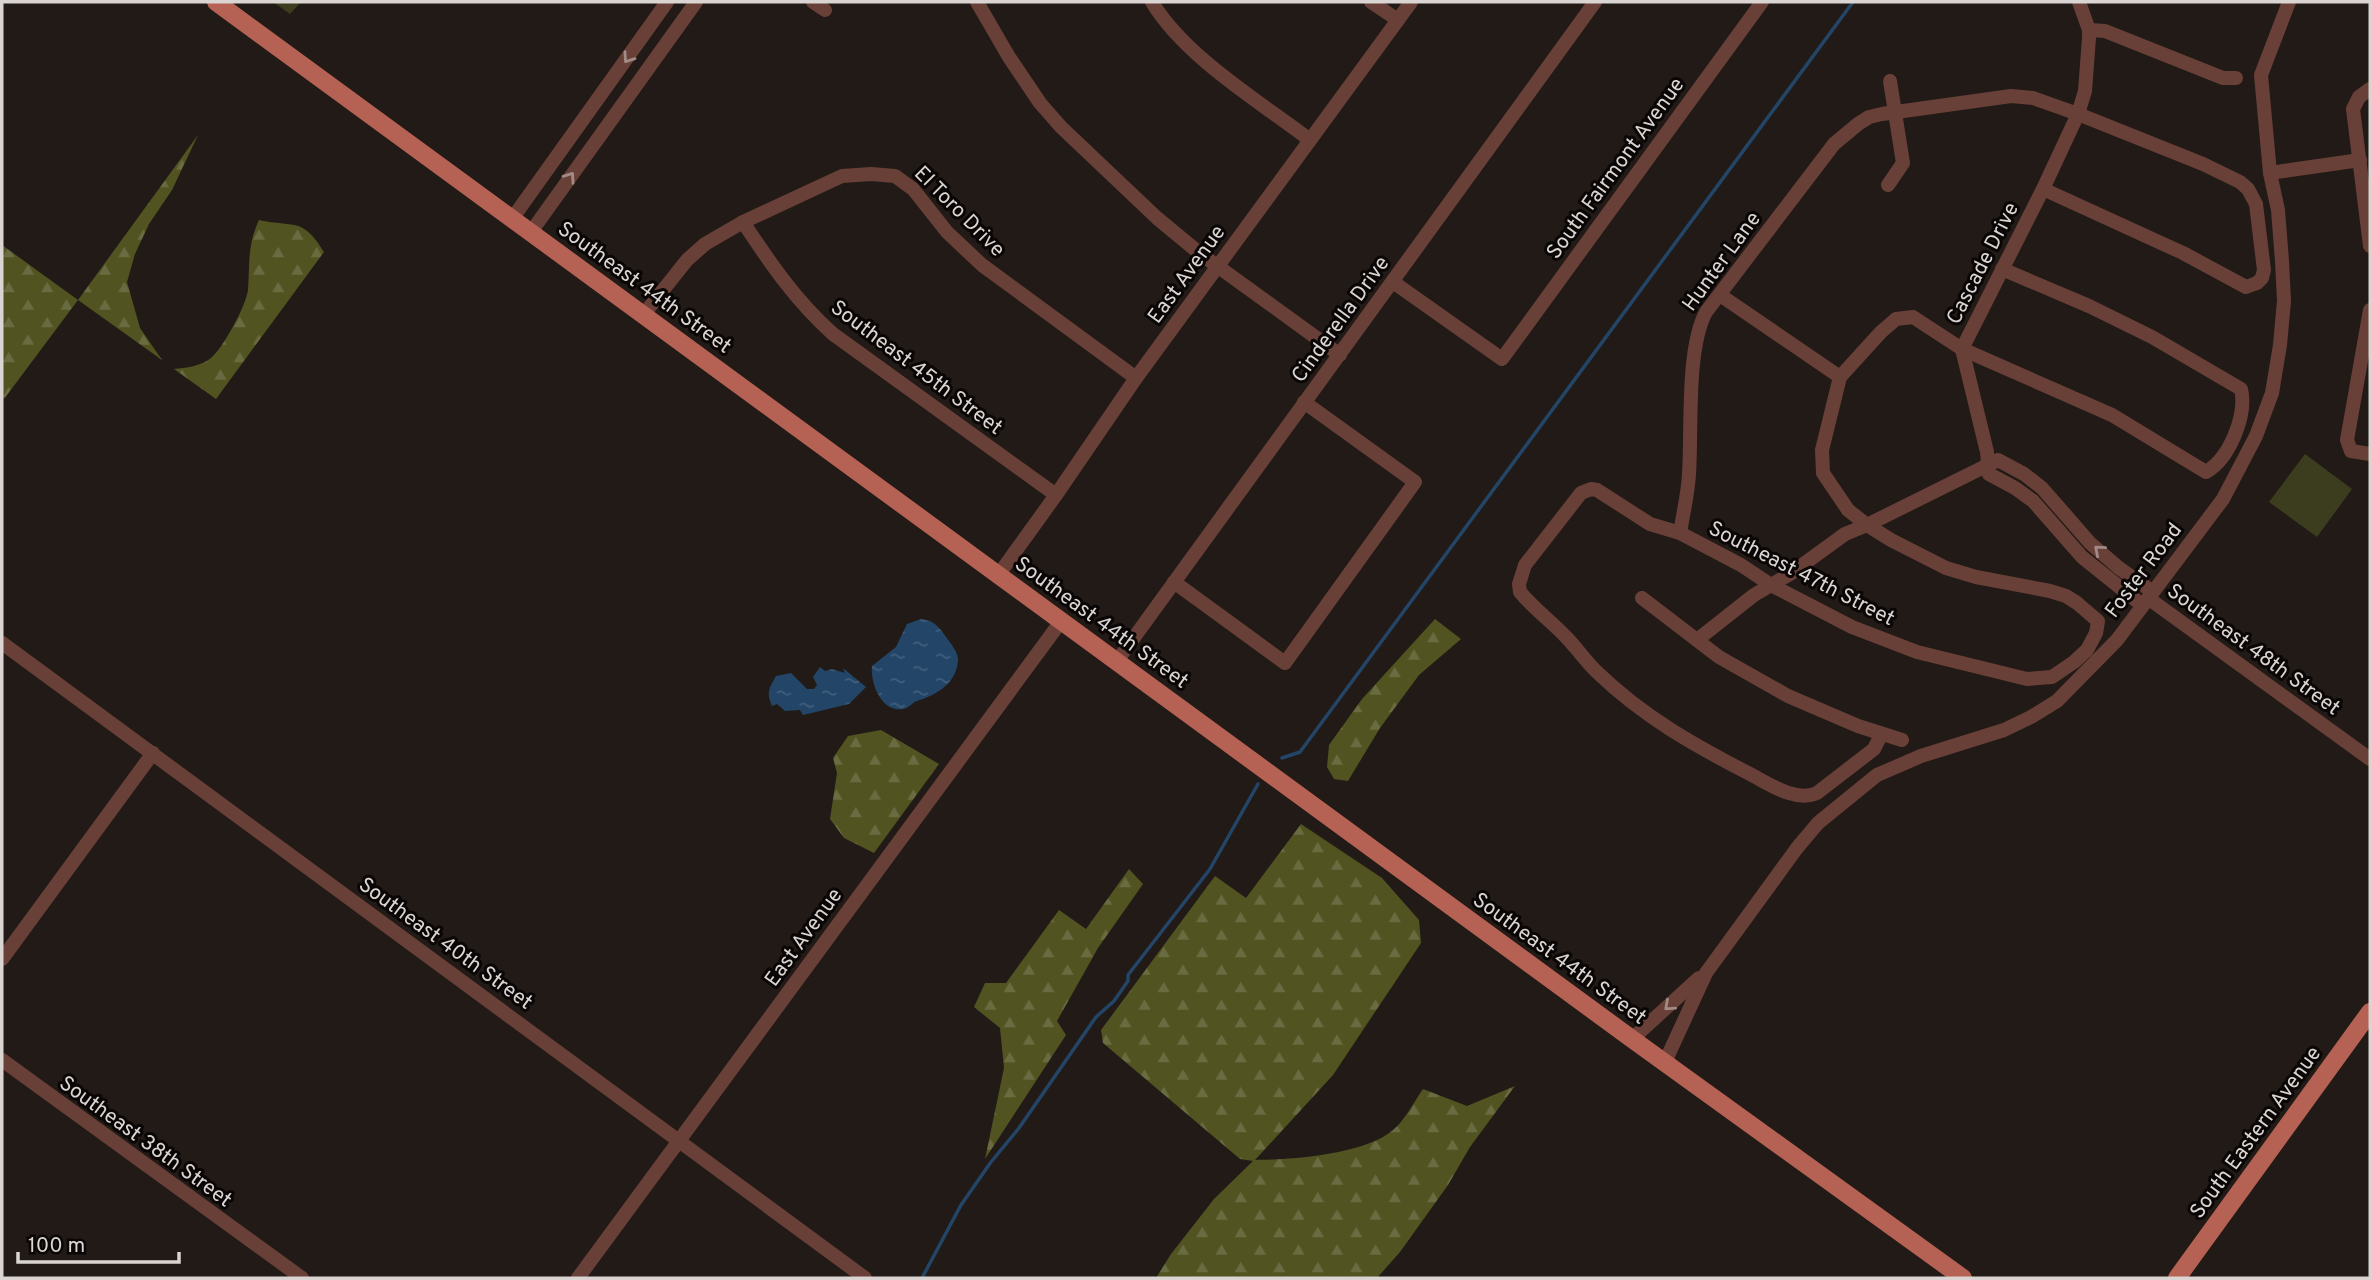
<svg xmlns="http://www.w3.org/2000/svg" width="2372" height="1280" viewBox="0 0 2372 1280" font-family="Overpass,sans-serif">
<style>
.green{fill:#3b3d1e}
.forest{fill:url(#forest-firs)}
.water{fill:url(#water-ripples)}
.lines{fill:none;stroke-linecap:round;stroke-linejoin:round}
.stream{stroke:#234567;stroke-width:3.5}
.minor{stroke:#694038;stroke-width:14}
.major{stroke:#b56153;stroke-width:18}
.oneway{stroke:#a28a85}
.labels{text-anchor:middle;stroke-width:6;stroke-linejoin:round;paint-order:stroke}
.street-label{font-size:21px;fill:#dad5d2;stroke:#090605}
</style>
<defs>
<pattern id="forest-firs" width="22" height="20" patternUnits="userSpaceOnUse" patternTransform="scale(1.75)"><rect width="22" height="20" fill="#515321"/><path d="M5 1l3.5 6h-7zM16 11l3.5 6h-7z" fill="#696b40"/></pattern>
<pattern id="water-ripples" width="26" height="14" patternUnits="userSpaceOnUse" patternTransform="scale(1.75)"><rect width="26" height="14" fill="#234567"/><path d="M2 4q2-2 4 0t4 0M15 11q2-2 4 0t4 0" fill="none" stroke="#425f7c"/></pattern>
</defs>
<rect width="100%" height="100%" fill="#221a16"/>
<g class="green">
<polygon points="273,2 301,2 290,14"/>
<polygon points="2305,454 2352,489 2317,537 2269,502"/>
</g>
<g class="forest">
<polygon points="198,135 172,190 149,224 135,254 127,282 140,328 162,360 78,300 4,399 2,395 2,245 78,300"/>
<path d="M259,220C294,228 302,216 324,252L216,399L174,369C186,368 201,366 211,358C223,348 246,306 248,290C250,263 247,246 259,220Z"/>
<polygon points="1435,619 1461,639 1419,675 1380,728 1348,781 1334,779 1327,767 1329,745 1362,699"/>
<polygon points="881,730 939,764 874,853 844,838 830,819 837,773 833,758 848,736"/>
<path d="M1301,824L1382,878L1419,920L1421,943L1333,1075L1255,1160C1291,1160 1366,1154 1393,1130C1405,1120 1414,1102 1423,1089L1467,1106L1515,1086L1470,1147L1448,1185L1400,1252L1377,1278H1156L1171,1254L1214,1199L1253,1161L1240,1159L1103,1043L1101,1030L1215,876L1246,898Z"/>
<polygon points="1129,869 1143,884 1098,948 1057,1021 1066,1035 985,1159 1004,1068 1000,1028 974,1007 985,983 1006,983 1059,910 1086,929"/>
</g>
<g class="water">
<path d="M921,619C934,620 939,627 946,637C951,644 959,653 958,661C956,684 936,695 917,701C913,702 909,708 903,709C881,713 870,682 872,666L896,647L907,624Z"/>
<path d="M820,667L825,671L832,669L845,673L843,668L866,687L849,704L803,715L800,710L785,711L777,704L772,706C766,693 769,688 776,676L791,673L807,689H814L817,685L813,677Z"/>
</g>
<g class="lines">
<g class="stream">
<polyline points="1282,758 1300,752 1853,2"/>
<polyline points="922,1278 961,1205 991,1162 1019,1128 1096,1017 1114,1001 1128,981 1128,975 1210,869 1258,784"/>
</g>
<g class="minor">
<polyline points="813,2 825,10"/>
<polyline points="977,2 1009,57 1040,103 1061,127 1157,218 1198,252 1340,355"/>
<path d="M1152,2C1184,56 1260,102 1310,140"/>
<polyline points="1371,2 1398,20"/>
<polyline points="2079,2 2089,30 2089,38 2085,91 2078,114 2043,189 1962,349 1987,452 1989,474 2015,488 2033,501 2082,557 2142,605"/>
<polyline points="2089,30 2105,31 2223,78 2236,78"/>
<polyline points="2370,89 2359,97 2353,109 2370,246"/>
<polyline points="2270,173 2360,160"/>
<polyline points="1888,185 1903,163 1890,81"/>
<polyline points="512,219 667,2"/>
<path d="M743,222C770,263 796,301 833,334L1056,495"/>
<polyline points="531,232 696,2"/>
<polyline points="1393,282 1502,359 1762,2"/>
<polyline points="1720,295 1840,377"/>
<polyline points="2370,310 2347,440 2351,451 2370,454"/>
<polyline points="644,314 687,260 705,244 743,222 842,176 871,174 895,176 913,189 947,232 982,265 1136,378"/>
<path d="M1680,533C1683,514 1688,494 1689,474C1692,430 1686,349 1706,312L1834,144L1858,124L1869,117L1882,114L2011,96L2033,98L2078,114L2203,164L2240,182L2248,189L2256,204L2264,270L2262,278L2257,283L2246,287L2183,253L2043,189"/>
<polyline points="999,574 1056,495 1136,378 1411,2"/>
<polyline points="1174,582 1285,663 1415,482 1304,402"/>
<polyline points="1642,598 1719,657 1788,696 1858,726 1902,740"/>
<polyline points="2148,598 2370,759"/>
<polyline points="1697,640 1754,595 1790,574 1845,534 1867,525 1998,460 2024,474 2042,488 2090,543 2119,568 2153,592"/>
<polyline points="2,643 865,1278"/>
<polyline points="1117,661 1595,2"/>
<path d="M1881,735L1874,749L1817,793C1795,803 1768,783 1748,773C1692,744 1644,717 1598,673C1586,662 1577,648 1566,637C1551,621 1534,609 1520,592L1519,584L1525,565L1581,493L1591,489L1597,490L1650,524L1680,533L1741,565L1771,585L1852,627L1917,652L2027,679L2052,677L2074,662L2087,650L2096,633L2098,621L2077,603L2066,596L2050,591L1976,577L1946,568L1891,540L1867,525L1848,510L1823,473L1822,450L1840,377L1881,332L1896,319L1913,317L1962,349L2112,415L2206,472C2230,458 2247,415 2241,389L2152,337L2089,306L2002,269"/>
<polyline points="2,959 153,753"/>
<polyline points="1632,1039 1699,978"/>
<polyline points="2,1060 302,1278"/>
<polyline points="1665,1062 1706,973 1797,848 1818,823 1877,775 1921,756 2004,730 2031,717 2057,701 2117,640 2223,499 2256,436 2272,393 2280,345 2284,301 2282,261 2278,210 2270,173 2261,75 2289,2"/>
<polyline points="578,1278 1062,620"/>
</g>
<g class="major">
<polyline points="216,2 1632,1039 1963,1278"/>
<polyline points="2177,1278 2370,1012"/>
</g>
</g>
<defs><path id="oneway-chevron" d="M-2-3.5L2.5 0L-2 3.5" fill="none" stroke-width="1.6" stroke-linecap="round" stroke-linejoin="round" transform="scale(1.75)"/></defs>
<g class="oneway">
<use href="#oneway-chevron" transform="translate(628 58) rotate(125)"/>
<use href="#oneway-chevron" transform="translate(570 177) rotate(-55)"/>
<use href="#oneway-chevron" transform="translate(2099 550) rotate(-139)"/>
<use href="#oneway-chevron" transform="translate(1669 1006) rotate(138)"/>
</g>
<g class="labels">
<g class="street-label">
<text transform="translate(1615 168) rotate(-54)" y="7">South Fairmont Avenue</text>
<text transform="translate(960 211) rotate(45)" y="7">El Toro Drive</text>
<text transform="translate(1721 261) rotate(-54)" y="7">Hunter Lane</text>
<text transform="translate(1982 263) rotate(-63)" y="7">Cascade Drive</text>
<text transform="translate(1186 274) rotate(-54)" y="7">East Avenue</text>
<text transform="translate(645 287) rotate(36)" y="7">Southeast 44th Street</text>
<text transform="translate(1340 319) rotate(-54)" y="7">Cinderella Drive</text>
<text transform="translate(917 367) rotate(37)" y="7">Southeast 45th Street</text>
<text transform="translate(2143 570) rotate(-53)" y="7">Foster Road</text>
<text transform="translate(1802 573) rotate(27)" y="7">Southeast 47th Street</text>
<text transform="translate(1102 622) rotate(36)" y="7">Southeast 44th Street</text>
<text transform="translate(2254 649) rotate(36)" y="7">Southeast 48th Street</text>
<text transform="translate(803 937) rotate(-54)" y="7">East Avenue</text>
<text transform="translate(446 943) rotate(36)" y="7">Southeast 40th Street</text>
<text transform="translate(1560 958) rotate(36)" y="7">Southeast 44th Street</text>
<text transform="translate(2255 1132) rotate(-54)" y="7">South Eastern Avenue</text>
<text transform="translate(146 1141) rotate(36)" y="7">Southeast 38th Street</text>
</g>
</g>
<rect width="2372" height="1280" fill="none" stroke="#dad5d2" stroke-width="7"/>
<path d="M18 1252v10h161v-10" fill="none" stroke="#dad5d2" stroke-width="3.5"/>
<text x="28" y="1252" font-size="21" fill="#dad5d2" stroke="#090605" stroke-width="5" paint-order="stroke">100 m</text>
</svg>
